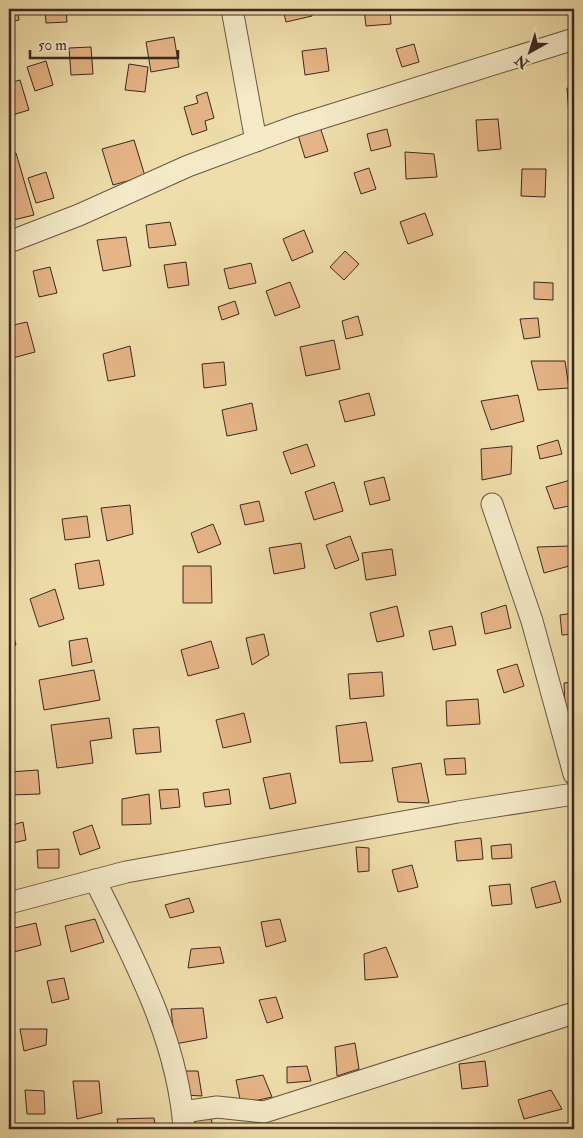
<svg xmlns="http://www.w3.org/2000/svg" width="583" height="1138" viewBox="0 0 583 1138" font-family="'IM FELL Double Pica',serif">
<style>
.building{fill:#e6b587;stroke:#3a2821}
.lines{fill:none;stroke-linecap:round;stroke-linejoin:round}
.minor-casing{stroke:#675644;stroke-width:23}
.minor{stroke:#f5eac8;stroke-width:21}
</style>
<rect width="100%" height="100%" fill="#efdeab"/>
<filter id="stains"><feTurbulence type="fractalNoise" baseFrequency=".004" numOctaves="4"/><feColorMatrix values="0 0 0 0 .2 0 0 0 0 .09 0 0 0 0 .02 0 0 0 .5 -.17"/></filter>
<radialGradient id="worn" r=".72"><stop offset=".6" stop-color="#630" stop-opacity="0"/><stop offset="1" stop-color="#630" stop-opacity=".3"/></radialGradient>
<g class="building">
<polygon points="9,9 17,9 19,20 9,22"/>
<polygon points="45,9 66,9 67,22 46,23"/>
<polygon points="283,9 311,9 312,16 286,22"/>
<polygon points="364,9 390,9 391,24 366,26"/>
<polygon points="174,37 179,67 151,72 146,42"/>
<polygon points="414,44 419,62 402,67 396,49"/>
<polygon points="91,47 93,74 71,75 69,48"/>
<polygon points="326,48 329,71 305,75 302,51"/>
<polygon points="46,61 53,85 35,91 27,67"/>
<polygon points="129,64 148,67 145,92 125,90"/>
<polygon points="20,80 29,110 9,116 9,83"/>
<polygon points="567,88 574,88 574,114 569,115"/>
<polygon points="207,92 214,118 205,121 207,130 192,135 184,107 198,103 196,96"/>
<polygon points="498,119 501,149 478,151 476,120"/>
<polygon points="320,127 328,151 305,158 298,135"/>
<polygon points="387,129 391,146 371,151 367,134"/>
<polygon points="134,140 145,176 113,185 102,149"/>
<polygon points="405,152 434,154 437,177 406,179"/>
<polygon points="16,153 34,215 9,221 9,155"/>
<polygon points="369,168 376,189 361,194 354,173"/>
<polygon points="522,169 546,169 545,197 521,196"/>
<polygon points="46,172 54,198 36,203 28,178"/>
<polygon points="425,213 433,235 408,244 400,222"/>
<polygon points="170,222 176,245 149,248 146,225"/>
<polygon points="304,230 313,252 292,261 283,239"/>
<polygon points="126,237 131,266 103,271 97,240"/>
<polygon points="345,251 359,264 344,280 330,267"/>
<polygon points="186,262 189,285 168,288 164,265"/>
<polygon points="251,263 256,283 229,289 224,269"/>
<polygon points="50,267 57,293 39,297 33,271"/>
<polygon points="290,282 300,307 275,316 266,291"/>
<polygon points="534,282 553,283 553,300 534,299"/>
<polygon points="235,301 239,314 222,320 218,307"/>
<polygon points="358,316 363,335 346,339 342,321"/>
<polygon points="538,318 540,337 524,339 520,319"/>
<polygon points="27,322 35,352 9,359 9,326"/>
<polygon points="334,340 340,369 306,376 300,347"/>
<polygon points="130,346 135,376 108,381 103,354"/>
<polygon points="531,361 565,361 569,388 538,390"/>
<polygon points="224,362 226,385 204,388 202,364"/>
<polygon points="369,393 375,415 345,422 339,401"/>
<polygon points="518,395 524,421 491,430 481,401"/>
<polygon points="252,403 257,430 227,436 222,410"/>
<polygon points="558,440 562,454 540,459 537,446"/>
<polygon points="307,444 315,466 291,474 283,452"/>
<polygon points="512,446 511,474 482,480 481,449"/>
<polygon points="384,477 390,500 370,505 364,482"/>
<polygon points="574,479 574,505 554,509 546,487"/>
<polygon points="334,482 343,511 314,520 305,492"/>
<polygon points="259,501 264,521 245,525 240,505"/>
<polygon points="130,505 133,534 107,541 101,508"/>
<polygon points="87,516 90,537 65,540 62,519"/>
<polygon points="213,524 221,544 198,553 191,533"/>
<polygon points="350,536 359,560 335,569 326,545"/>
<polygon points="301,543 305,568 274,574 269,548"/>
<polygon points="570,546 569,566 544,573 537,547"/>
<polygon points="392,549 396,575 366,580 362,553"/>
<polygon points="99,560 104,585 79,589 75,564"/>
<polygon points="183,566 211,566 212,603 183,603"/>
<polygon points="55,589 64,619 39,627 30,599"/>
<polygon points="506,605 511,628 485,634 481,613"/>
<polygon points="397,606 404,636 377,642 370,613"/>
<polygon points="574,613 574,634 562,635 560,615"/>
<polygon points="9,620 16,645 9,647"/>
<polygon points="452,626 456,645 433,650 429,631"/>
<polygon points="264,634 269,655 252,665 246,638"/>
<polygon points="87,638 92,662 72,666 69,641"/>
<polygon points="211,641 219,668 188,676 181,650"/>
<polygon points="517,664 524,686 504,693 497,670"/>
<polygon points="94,670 100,700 44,710 39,680"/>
<polygon points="9,672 15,690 9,691"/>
<polygon points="382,672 384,696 350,699 348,674"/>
<polygon points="574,682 574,728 566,728 564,683"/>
<polygon points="478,699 480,724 447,726 446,701"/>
<polygon points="244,713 251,742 223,748 216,720"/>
<polygon points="109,718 112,738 90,741 93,763 57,768 51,725"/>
<polygon points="366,722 373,761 340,763 336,726"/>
<polygon points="159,727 161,752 136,754 133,729"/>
<polygon points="465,758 466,774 446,775 444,759"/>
<polygon points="421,763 429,803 398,802 392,768"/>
<polygon points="38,770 40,794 10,795 9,772"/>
<polygon points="290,773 296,803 270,809 263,778"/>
<polygon points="178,789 180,807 161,809 159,790"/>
<polygon points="229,789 231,804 205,807 203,793"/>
<polygon points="149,794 151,824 122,825 122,799"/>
<polygon points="23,822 26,840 9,844 9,826"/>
<polygon points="92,825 100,848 80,855 73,832"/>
<polygon points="481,838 483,859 457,861 455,841"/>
<polygon points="511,844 512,858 492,859 491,846"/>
<polygon points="356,847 369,848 369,871 358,872"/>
<polygon points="59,849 59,868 38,868 37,850"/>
<polygon points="412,865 418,887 398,892 392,870"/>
<polygon points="555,881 561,902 536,908 531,888"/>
<polygon points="510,884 512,904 492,906 489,886"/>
<polygon points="189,898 194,912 170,918 165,905"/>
<polygon points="95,919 104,942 71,952 65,926"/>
<polygon points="280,919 286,941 266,947 261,922"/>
<polygon points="36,923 41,945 10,953 10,929"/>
<polygon points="220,947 224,963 188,968 191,949"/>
<polygon points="386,947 398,977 365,980 364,954"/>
<polygon points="64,978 69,999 52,1003 47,981"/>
<polygon points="276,997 283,1018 267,1023 259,1000"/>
<polygon points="203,1008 207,1038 175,1044 171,1009"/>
<polygon points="20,1029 47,1029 46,1045 24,1051"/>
<polygon points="355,1043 359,1069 337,1076 335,1047"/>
<polygon points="485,1061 488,1086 462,1089 459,1064"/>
<polygon points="307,1066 311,1081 287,1083 287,1067"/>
<polygon points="182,1071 198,1071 202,1096 185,1095"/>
<polygon points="263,1075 272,1097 241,1104 236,1080"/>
<polygon points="73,1081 99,1081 102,1113 77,1119"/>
<polygon points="25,1090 44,1091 45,1114 27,1114"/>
<polygon points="551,1090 562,1109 524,1119 518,1100"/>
<polygon points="210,1111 213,1129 192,1129 188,1116"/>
<polygon points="154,1118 156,1129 119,1129 117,1119"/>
<polygon points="441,1124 441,1129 377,1129 377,1126"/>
</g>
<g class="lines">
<g class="minor-casing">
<g id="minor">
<polyline points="232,9 256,141"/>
<polyline points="9,242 79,215 188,166 296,126 574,39"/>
<polyline points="492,504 532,621 574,774"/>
<path d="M95,880C134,960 178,1039 184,1129"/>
<polyline points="9,903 126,872 458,812 574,794"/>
<polyline points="183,1112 217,1107 264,1112 574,1013"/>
</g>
</g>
<use href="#minor" class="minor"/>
</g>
<rect width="583" height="1138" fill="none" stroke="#efdeab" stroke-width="30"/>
<rect x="10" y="10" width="563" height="1118" fill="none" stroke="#3a2821" stroke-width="2.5"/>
<rect x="15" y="15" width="553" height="1108" fill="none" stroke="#3a2821"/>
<g transform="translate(530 52) rotate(219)" stroke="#f5eac8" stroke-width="4" paint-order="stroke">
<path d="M0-4L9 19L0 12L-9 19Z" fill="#3a2821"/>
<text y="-8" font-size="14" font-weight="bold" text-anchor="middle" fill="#3a2821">N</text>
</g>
<path d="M30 50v8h148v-8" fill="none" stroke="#3a2821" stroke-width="2.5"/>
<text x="38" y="50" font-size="15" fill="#3a2821" stroke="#f5eac8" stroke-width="4" paint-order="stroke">50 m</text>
<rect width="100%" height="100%" filter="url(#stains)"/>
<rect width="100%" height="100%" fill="url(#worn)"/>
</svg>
